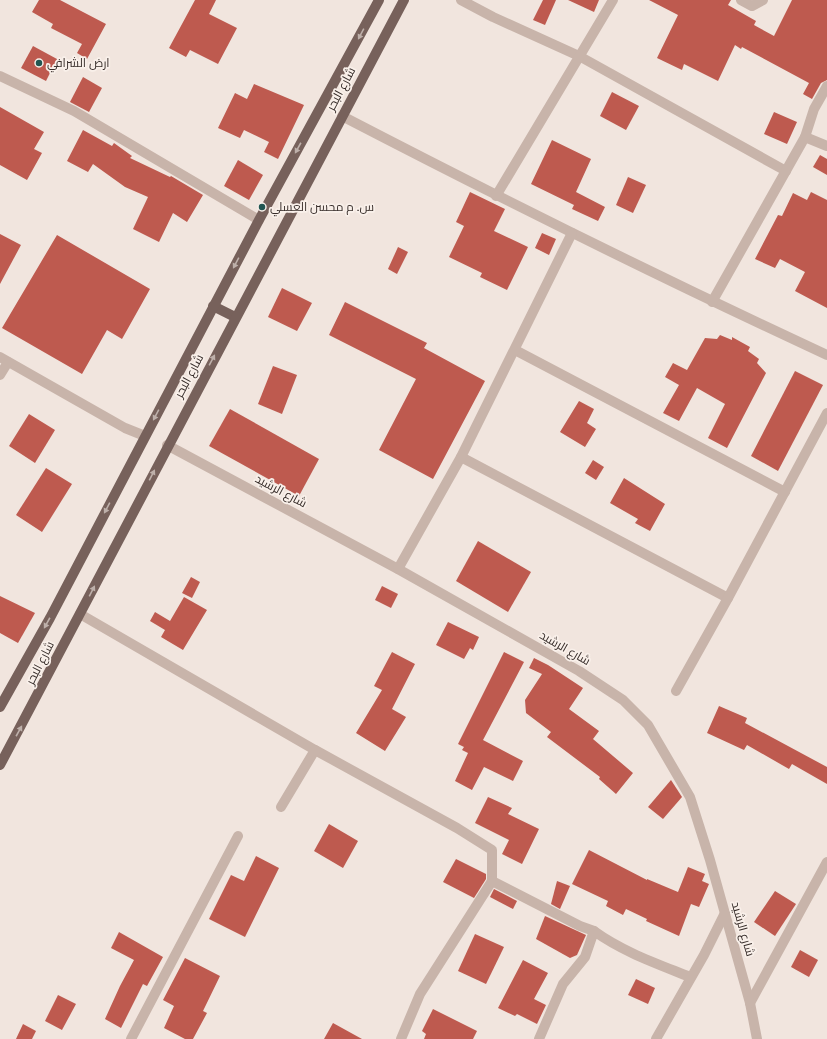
<svg xmlns="http://www.w3.org/2000/svg" width="827" height="1039" viewBox="0 0 827 1039" font-family="'Public Sans',Cairo,sans-serif">
<style>
.building{fill:#be5a4f}
.lines{fill:none;stroke-linecap:round;stroke-linejoin:round}
.minor{stroke:#c8b4aa;stroke-width:10}
.major{stroke:#77615b;stroke-width:10}
.oneway{fill:#beb0aa}
.poi-dot{fill:#215551;stroke:#f9f0ea;stroke-width:1.5}
.labels{text-anchor:middle;stroke-width:3.5;stroke-linejoin:round;paint-order:stroke}
.poi-label{font-size:12px;fill:#362c29;stroke:#f9f0ea;text-anchor:start}
.street-label{font-size:12px;fill:#362c29;stroke:#f9f0ea}
</style>
<rect width="100%" height="100%" fill="#f1e5de"/>
<g class="building">
<polygon points="39,0 60,0 106,24 87,59 77,53 82,44 51,28 53,24 32,12"/>
<polygon points="195,0 216,0 209,14 237,28 218,64 190,50 186,57 169,48"/>
<polygon points="543,0 556,0 545,25 533,20"/>
<polygon points="568,0 599,0 594,12"/>
<polygon points="649,0 731,0 728,5 756,21 754,25 774,36 792,0 827,0 827,80 821,83 812,99 803,94 809,83 742,47 741,49 735,45 718,81 684,64 682,70 657,58 678,15"/>
<polygon points="33,46 57,59 46,81 21,68"/>
<polygon points="83,77 102,88 89,112 70,102"/>
<polygon points="254,84 304,105 278,159 264,152 269,142 244,130 240,138 218,128 235,93 247,99"/>
<polygon points="612,92 639,106 626,130 600,116"/>
<polygon points="0,107 44,132 34,149 42,153 27,180 0,165"/>
<polygon points="774,112 797,122 787,144 764,134"/>
<polygon points="83,130 112,146 114,143 132,156 130,158 170,177 171,176 203,195 187,222 173,213 159,242 133,229 148,197 125,187 93,164 88,172 67,161"/>
<polygon points="552,140 591,159 576,192 605,207 598,221 572,209 574,205 531,184"/>
<polygon points="820,155 827,159 827,175 813,167"/>
<polygon points="238,160 263,175 249,200 224,186"/>
<polygon points="628,177 646,185 633,213 616,205"/>
<polygon points="470,192 505,209 494,231 528,247 507,290 480,277 482,273 449,257 464,226 456,222"/>
<polygon points="811,192 827,200 827,308 795,291 805,272 780,259 775,268 755,259 778,215 782,216 793,193 807,200"/>
<polygon points="542,233 556,239 549,255 535,248"/>
<polygon points="0,234 21,245 0,284"/>
<polygon points="57,235 150,289 122,339 107,330 82,374 2,328"/>
<polygon points="398,247 408,252 397,274 388,269"/>
<polygon points="282,288 312,303 297,331 268,317"/>
<polygon points="345,302 427,343 424,348 485,381 433,479 379,450 416,379 329,335"/>
<polygon points="720,335 732,340 732,337 750,347 748,351 759,359 757,363 766,373 727,448 708,438 725,404 697,388 679,421 663,413 679,385 665,377 673,363 687,370 705,338 717,339"/>
<polygon points="273,366 297,375 282,414 258,404"/>
<polygon points="795,371 823,385 778,471 751,456"/>
<polygon points="579,401 594,409 587,423 596,429 585,447 560,432"/>
<polygon points="230,409 319,459 299,496 209,446"/>
<polygon points="29,414 55,430 35,463 9,446"/>
<polygon points="593,460 604,467 596,480 585,473"/>
<polygon points="46,468 72,484 42,532 16,515"/>
<polygon points="624,478 665,504 650,531 635,523 638,519 610,503"/>
<polygon points="478,541 531,572 508,612 456,581"/>
<polygon points="191,577 200,582 192,598 182,593"/>
<polygon points="382,586 398,594 391,608 375,600"/>
<polygon points="0,596 35,613 18,643 0,633"/>
<polygon points="184,597 207,610 183,650 161,637 165,630 150,621 155,612 170,621"/>
<polygon points="448,622 479,637 473,650 470,648 464,659 436,645"/>
<polygon points="392,652 415,664 392,709 406,717 385,751 356,733 382,690 374,686"/>
<polygon points="504,652 524,662 483,740 523,761 513,781 484,767 472,790 455,781 468,753 462,750 464,747 458,744"/>
<polygon points="534,658 548,665 583,688 569,709 599,731 593,739 633,773 616,794 599,779 600,777 547,737 551,732 526,713 525,700 542,674 529,668"/>
<polygon points="719,706 747,718 745,723 827,767 827,784 792,764 789,769 747,745 744,750 707,733"/>
<polygon points="671,780 682,797 663,819 648,807"/>
<polygon points="488,797 512,808 508,814 539,829 522,864 502,854 509,840 475,823"/>
<polygon points="329,824 358,841 343,868 314,851"/>
<polygon points="589,850 647,880 647,879 678,892 688,867 705,874 702,881 709,884 699,907 691,904 679,936 646,921 647,919 626,909 623,915 606,906 608,901 572,884"/>
<polygon points="256,856 279,868 245,937 209,919 231,875 244,881"/>
<polygon points="456,859 486,874 486,879 474,898 443,882"/>
<polygon points="557,881 570,886 560,909 551,904"/>
<polygon points="494,889 517,901 513,909 490,897"/>
<polygon points="775,891 796,904 775,936 754,922"/>
<polygon points="545,916 586,935 577,955 570,958 536,939"/>
<polygon points="119,932 163,957 147,986 143,984 121,1028 105,1019 120,986 134,960 111,948"/>
<polygon points="475,934 504,947 486,984 458,971"/>
<polygon points="800,950 818,960 809,977 791,967"/>
<polygon points="185,958 220,976 203,1011 207,1013 193,1039 185,1039 164,1028 174,1006 163,1000"/>
<polygon points="523,960 548,973 534,999 546,1005 537,1024 517,1014 515,1016 498,1008"/>
<polygon points="636,979 655,988 648,1004 628,995"/>
<polygon points="58,995 76,1004 62,1030 45,1021"/>
<polygon points="433,1009 477,1031 473,1039 424,1039 426,1034 422,1031"/>
<polygon points="333,1023 362,1039 324,1039"/>
<polygon points="23,1024 36,1031 32,1039 16,1039"/>
</g>
<g class="lines">
<g class="minor">
<polyline points="461,0 493,17 579,56 786,171"/>
<polyline points="741,0 752,6 763,0"/>
<polyline points="0,76 74,111 259,220"/>
<path d="M342,116C502,199 663,279 827,355"/>
<polyline points="805,137 827,146"/>
<polyline points="496,196 613,0"/>
<polyline points="712,302 805,137 814,109 827,86"/>
<polyline points="515,350 785,492"/>
<polyline points="0,357 125,428 145,436"/>
<polyline points="0,375 8,362"/>
<polyline points="167,445 398,569 579,671 623,700 648,725 690,797 710,860 750,1003 757,1039"/>
<polyline points="461,457 728,598"/>
<polyline points="398,569 461,457 572,233"/>
<polyline points="80,614 315,750 457,828 492,850 492,881 420,994 401,1039"/>
<polyline points="676,691 728,598 827,413"/>
<polyline points="281,807 315,750"/>
<polyline points="492,881 580,926 594,931"/>
<polyline points="750,1003 827,862"/>
<polyline points="131,1039 238,836"/>
<path d="M539,1039L563,984L585,957L594,931C623,952 658,964 690,977"/>
<polyline points="656,1039 704,955 725,913"/>
</g>
<g class="major">
<polyline points="213,306 235,317"/>
<polyline points="0,707 50,618 259,220 379,0"/>
<polyline points="0,765 404,0"/>
</g>
</g>
<defs><path id="oneway-solid" d="M-6-.8H1V-3.2L6.5 0L1 3.2V.8H-6Z"/></defs>
<g class="oneway">
<use href="#oneway-solid" transform="translate(361 34) rotate(118)"/>
<use href="#oneway-solid" transform="translate(298 148) rotate(119)"/>
<use href="#oneway-solid" transform="translate(236 263) rotate(118)"/>
<use href="#oneway-solid" transform="translate(212 360) rotate(-62)"/>
<use href="#oneway-solid" transform="translate(156 415) rotate(118)"/>
<use href="#oneway-solid" transform="translate(152 475) rotate(-63)"/>
<use href="#oneway-solid" transform="translate(107 508) rotate(118)"/>
<use href="#oneway-solid" transform="translate(92 591) rotate(-63)"/>
<use href="#oneway-solid" transform="translate(47 623) rotate(119)"/>
<use href="#oneway-solid" transform="translate(19 731) rotate(-61)"/>
</g>
<g class="poi-dot">
<circle cx="39" cy="63" r="4"/>
<circle cx="262" cy="207" r="4"/>
</g>
<g class="labels">
<g class="poi-label">
<text x="47" y="67">ارض الشرافي</text>
<text x="270" y="211">س. م محسن العسلي</text>
</g>
<g class="street-label">
<text transform="translate(341 89) rotate(-62)" y="4">شارع البحر</text>
<text transform="translate(189 376) rotate(-62)" y="4">شارع البحر</text>
<text transform="translate(281 491) rotate(28)" y="4">شارع الرشيد</text>
<text transform="translate(565 648) rotate(30)" y="4">شارع الرشيد</text>
<text transform="translate(40 663) rotate(-63)" y="4">شارع البحر</text>
<text transform="translate(743 929) rotate(74)" y="4">شارع الرشيد</text>
</g>
</g>
</svg>
